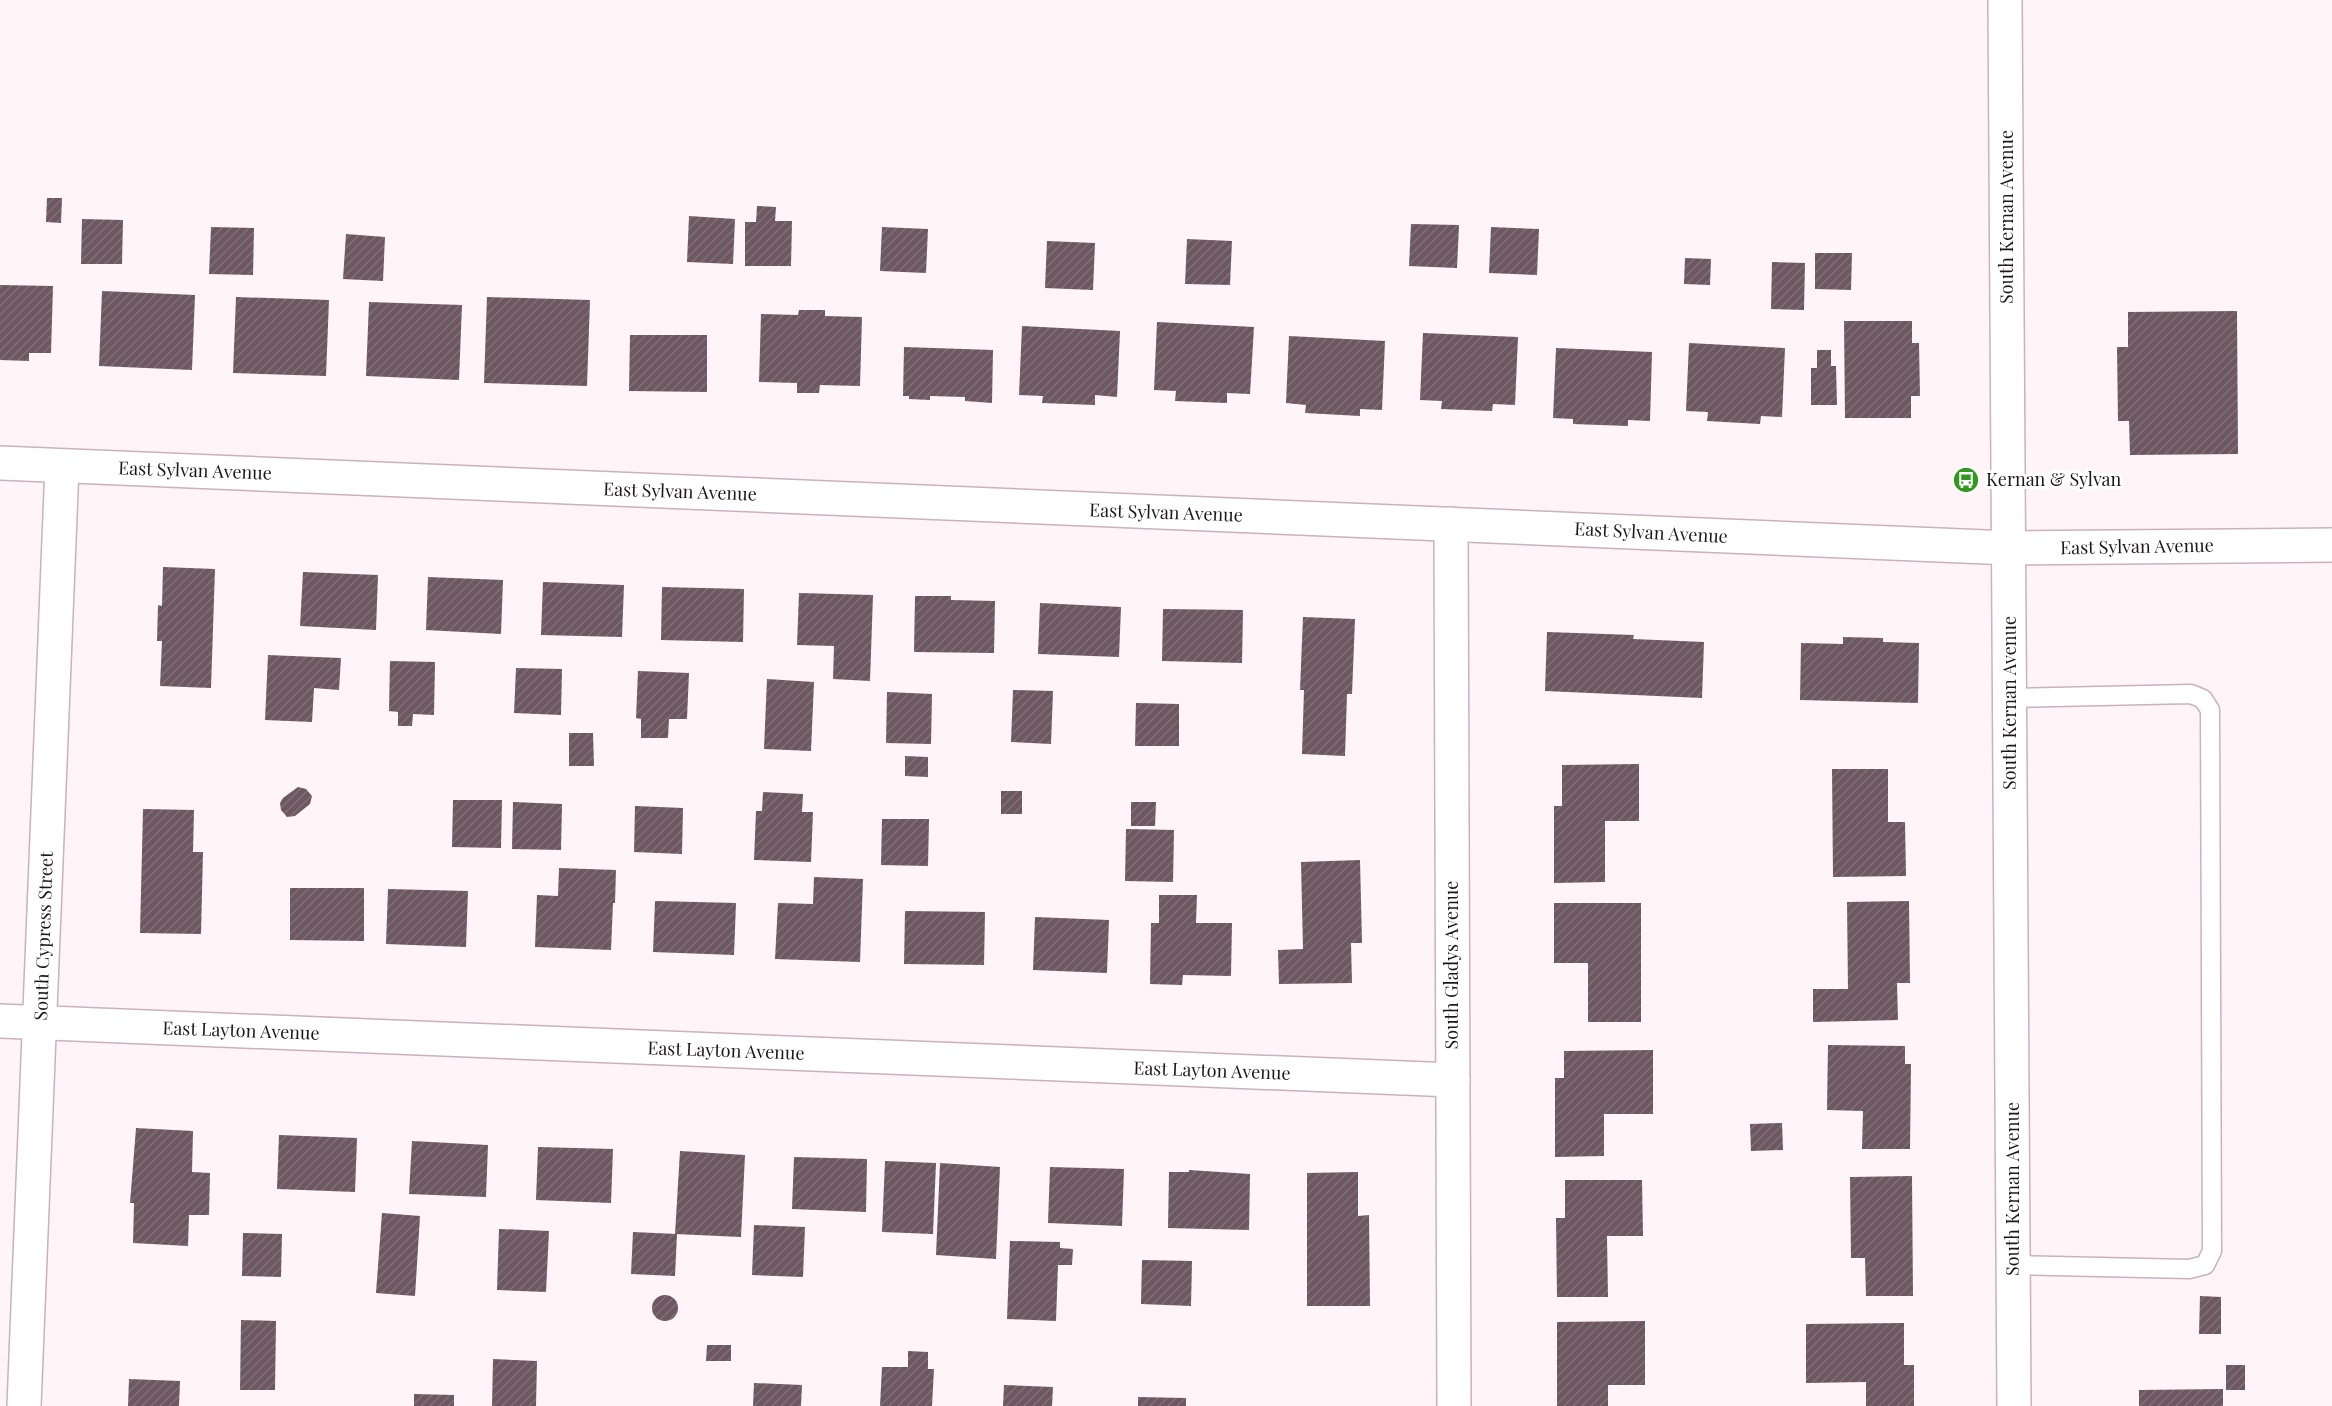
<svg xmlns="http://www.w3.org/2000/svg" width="2332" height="1406" viewBox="0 0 2332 1406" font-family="'Playfair Display',serif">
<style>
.building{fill:url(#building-hatch)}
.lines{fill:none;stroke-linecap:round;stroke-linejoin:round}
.lane-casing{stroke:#cbb1bc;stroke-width:21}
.street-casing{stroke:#cbb1bc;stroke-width:36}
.lane{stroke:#fff;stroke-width:18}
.street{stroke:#fff;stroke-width:33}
.labels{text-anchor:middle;stroke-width:6;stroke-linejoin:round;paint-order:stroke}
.street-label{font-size:18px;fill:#1f161a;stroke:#fff}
.poi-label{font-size:18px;fill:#1f161a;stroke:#fff;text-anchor:start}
</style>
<defs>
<pattern id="building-hatch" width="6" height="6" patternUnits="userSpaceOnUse" patternTransform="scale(1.5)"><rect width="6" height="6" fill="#6d5760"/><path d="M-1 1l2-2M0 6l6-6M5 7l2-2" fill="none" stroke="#817076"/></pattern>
</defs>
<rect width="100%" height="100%" fill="#fff4f8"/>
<g class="building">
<polygon points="47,198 62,198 61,223 46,222"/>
<polygon points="757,206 776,207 775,221 792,221 791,266 745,266 745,222 756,222"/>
<polygon points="689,216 735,219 733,264 687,262"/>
<polygon points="82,219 123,220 122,264 81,264"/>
<polygon points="1411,224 1459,225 1457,268 1409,266"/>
<polygon points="211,227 254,228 253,275 209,274"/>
<polygon points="882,227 928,229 926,273 880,271"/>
<polygon points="1491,227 1539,229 1537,275 1489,273"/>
<polygon points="346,234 385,237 383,281 343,279"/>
<polygon points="1187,239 1232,241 1230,285 1185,284"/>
<polygon points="1047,241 1095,243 1093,290 1045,288"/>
<polygon points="1815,253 1852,253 1851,290 1815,289"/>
<polygon points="1685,258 1711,259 1710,285 1684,284"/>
<polygon points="1772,262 1805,263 1804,310 1771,309"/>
<polygon points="0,285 53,286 51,353 29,353 29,361 0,360"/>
<polygon points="102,291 195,295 192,370 99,366"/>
<polygon points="236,297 329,300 326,376 233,373"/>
<polygon points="487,297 590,300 587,386 484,383"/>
<polygon points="369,302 462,305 459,380 366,376"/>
<polygon points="799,310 825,310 825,316 862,317 860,386 820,385 819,393 797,393 797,383 759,382 761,314 798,315"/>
<polygon points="2237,311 2238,454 2130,455 2129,421 2118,421 2117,347 2128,347 2128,312"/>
<polygon points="1844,321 1912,321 1912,343 1919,343 1920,396 1911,396 1911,418 1845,418"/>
<polygon points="1157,322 1254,327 1250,394 1227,393 1227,403 1175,401 1176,391 1154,390"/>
<polygon points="1022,326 1120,331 1117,397 1095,395 1095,405 1042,403 1043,396 1019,395"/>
<polygon points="1423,333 1518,337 1515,405 1493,404 1492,411 1441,409 1442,401 1420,400"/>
<polygon points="630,335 707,335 707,392 629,391"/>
<polygon points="1289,336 1385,341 1382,410 1360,409 1360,416 1305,413 1306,405 1286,403"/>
<polygon points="1689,343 1785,348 1782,417 1761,416 1760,424 1707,421 1708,412 1686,411"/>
<polygon points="904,347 993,350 992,403 965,401 965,397 930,396 930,400 909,399 909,396 903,396"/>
<polygon points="1556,348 1652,352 1650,421 1628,420 1628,426 1573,424 1573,419 1553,418"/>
<polygon points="1817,350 1831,350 1831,366 1836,366 1837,405 1811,405 1811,368 1817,368"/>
<polygon points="163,567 215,569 211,688 160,686 162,641 157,641 158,605 162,606"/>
<polygon points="303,572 378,575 376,630 300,626"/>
<polygon points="428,577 503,580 501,634 426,630"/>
<polygon points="543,582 624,585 622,637 541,635"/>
<polygon points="662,587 744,589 743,642 661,640"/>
<polygon points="799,593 873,595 870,681 833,679 834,646 797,645"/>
<polygon points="915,596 951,596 951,600 995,601 994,653 914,652"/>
<polygon points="1040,603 1121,607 1119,657 1038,654"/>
<polygon points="1163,609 1243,610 1242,663 1162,661"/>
<polygon points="1303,617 1355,619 1352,694 1347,694 1345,756 1302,754 1304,690 1300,690"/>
<polygon points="1547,632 1634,635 1633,639 1704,642 1702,698 1545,691"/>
<polygon points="1843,637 1883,638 1883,642 1919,643 1918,703 1800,700 1801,643 1843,644"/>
<polygon points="268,655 341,658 339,690 314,688 312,722 265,720"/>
<polygon points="390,661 435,662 434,715 413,714 412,726 398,726 398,712 389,711"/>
<polygon points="516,668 562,669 561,715 514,713"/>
<polygon points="638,671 689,673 687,719 669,719 668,738 641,738 641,719 636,718"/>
<polygon points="767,679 814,682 811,751 764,749"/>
<polygon points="1013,690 1053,691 1051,744 1011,742"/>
<polygon points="887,692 932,694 931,744 886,743"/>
<polygon points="1136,703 1179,704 1179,746 1135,746"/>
<polygon points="569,733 593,733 594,766 569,766"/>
<polygon points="905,756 928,757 928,777 905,776"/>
<polygon points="1639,764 1639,821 1605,821 1605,882 1554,883 1554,806 1562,806 1562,765"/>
<polygon points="1832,769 1888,769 1888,822 1905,822 1906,876 1833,877"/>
<polygon points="298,787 306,789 312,796 310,804 295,816 287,817 281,810 280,803 283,798"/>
<rect x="1001" y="791" width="21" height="23"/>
<polygon points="763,792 803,794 802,812 813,812 811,862 754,860 756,811 762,811"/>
<polygon points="453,800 502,800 501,848 452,847"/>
<polygon points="513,802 562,804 561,850 512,849"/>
<polygon points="1131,802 1156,802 1155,826 1131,826"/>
<polygon points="635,806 683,808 682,854 634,852"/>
<polygon points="143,809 194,810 193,852 203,852 201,934 140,933"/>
<polygon points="882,819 929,819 928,866 881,865"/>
<polygon points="1126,829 1174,830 1173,882 1125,881"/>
<polygon points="1360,860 1362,943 1351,943 1352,983 1279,984 1278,950 1303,949 1301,862"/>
<polygon points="559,868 616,870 615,903 613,903 611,950 535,947 537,895 558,896"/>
<polygon points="814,877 863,879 860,962 775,959 778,903 813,904"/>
<polygon points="290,888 364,888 364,941 290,940"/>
<polygon points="388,889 468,891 466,947 386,944"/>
<polygon points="1159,895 1197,895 1196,923 1232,923 1231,976 1183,975 1182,985 1150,984 1151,923 1159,923"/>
<polygon points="655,901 736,903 734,955 653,952"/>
<polygon points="1909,901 1910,983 1897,983 1898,1020 1813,1022 1813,989 1848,989 1847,902"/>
<polygon points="1554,903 1641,903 1641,1022 1588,1022 1588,963 1554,963"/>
<polygon points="905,911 985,912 984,965 904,964"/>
<polygon points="1035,917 1109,920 1107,973 1033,970"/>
<polygon points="1828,1045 1905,1046 1905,1064 1911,1064 1910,1149 1862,1149 1863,1111 1827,1110"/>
<polygon points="1653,1050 1653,1114 1604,1114 1604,1156 1555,1157 1555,1078 1564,1078 1564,1051"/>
<polygon points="1782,1123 1783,1150 1751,1151 1750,1124"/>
<polygon points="136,1128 193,1131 192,1172 210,1173 209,1215 189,1215 188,1246 133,1243 134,1203 130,1203"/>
<polygon points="279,1135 357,1138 355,1192 277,1189"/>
<polygon points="412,1141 488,1145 486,1197 409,1194"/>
<polygon points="538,1147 613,1149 611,1203 536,1200"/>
<polygon points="680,1151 745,1155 741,1237 675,1234"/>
<polygon points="794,1157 867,1159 866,1212 792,1209"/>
<polygon points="885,1161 936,1163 933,1234 882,1232"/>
<polygon points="940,1163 1000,1167 996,1259 936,1255"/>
<polygon points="1050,1167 1124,1169 1122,1226 1048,1223"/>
<polygon points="1189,1170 1250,1174 1249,1230 1168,1228 1169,1172 1189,1172"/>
<polygon points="1358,1172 1358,1216 1369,1215 1370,1306 1307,1306 1307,1173"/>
<polygon points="1912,1176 1913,1296 1866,1296 1865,1258 1851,1258 1850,1177"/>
<polygon points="1565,1180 1642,1180 1643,1236 1607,1236 1608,1297 1557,1297 1556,1218 1565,1218"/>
<polygon points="382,1213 420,1216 415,1296 376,1293"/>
<polygon points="754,1225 805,1227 803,1277 752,1275"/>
<polygon points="499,1229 549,1231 546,1292 497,1290"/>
<polygon points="633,1232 677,1234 675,1276 631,1274"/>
<polygon points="243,1233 282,1234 281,1277 242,1276"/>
<polygon points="1010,1241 1060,1242 1060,1248 1073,1249 1072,1265 1058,1265 1056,1321 1007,1319"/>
<polygon points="1142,1260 1192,1261 1191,1306 1141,1304"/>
<circle cx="665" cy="1308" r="13"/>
<polygon points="2200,1296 2221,1297 2221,1334 2199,1334"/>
<polygon points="241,1320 276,1321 275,1390 240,1390"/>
<polygon points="1645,1321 1645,1385 1608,1385 1608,1406 1557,1406 1557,1322"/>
<polygon points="1904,1323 1904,1365 1914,1365 1914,1406 1866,1406 1866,1382 1806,1383 1806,1324"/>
<polygon points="707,1345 731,1345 731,1361 706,1361"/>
<polygon points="908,1351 928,1352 928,1369 934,1369 932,1406 880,1406 882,1367 908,1367"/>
<polygon points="493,1359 537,1361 536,1406 492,1406"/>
<rect x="2226" y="1365" width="19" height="25"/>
<polygon points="129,1379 180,1381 179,1406 128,1406"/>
<polygon points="754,1383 802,1385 801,1406 753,1406"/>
<polygon points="1004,1385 1053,1387 1052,1406 1003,1406"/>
<polygon points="2223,1389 2223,1406 2139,1406 2139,1390"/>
<polygon points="414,1394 454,1395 454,1406 414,1406"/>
<polygon points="1138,1397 1186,1398 1186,1406 1138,1406"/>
</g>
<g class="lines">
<g class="lane-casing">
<polyline id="lane" points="2009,698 2191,694 2203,699 2210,710 2212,1251 2205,1265 2189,1269 2014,1265"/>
</g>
<g class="street-casing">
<g id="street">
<polyline points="2005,0 2014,1406"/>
<polyline points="0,463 2010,548 2332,545"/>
<polyline points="1451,524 1454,1406"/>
<polyline points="0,1021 1453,1080"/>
<polyline points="24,1406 62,466"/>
</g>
</g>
<use href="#lane" class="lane"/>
<use href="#street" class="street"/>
</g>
<defs>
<g id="bus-disc" transform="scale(1.35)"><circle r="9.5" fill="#319922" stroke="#fff"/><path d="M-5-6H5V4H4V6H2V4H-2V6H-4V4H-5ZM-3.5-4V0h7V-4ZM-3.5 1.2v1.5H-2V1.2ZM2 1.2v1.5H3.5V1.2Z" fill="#fff"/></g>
</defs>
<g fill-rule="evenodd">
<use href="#bus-disc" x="1966" y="480"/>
</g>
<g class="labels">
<g class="street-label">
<text transform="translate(2007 217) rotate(-90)" y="6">South Kernan Avenue</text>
<text transform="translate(195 471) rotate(2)" y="6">East Sylvan Avenue</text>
<text transform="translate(680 492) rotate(2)" y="6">East Sylvan Avenue</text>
<text transform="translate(1166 513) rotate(2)" y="6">East Sylvan Avenue</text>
<text transform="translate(1651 533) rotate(3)" y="6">East Sylvan Avenue</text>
<text transform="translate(2137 547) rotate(-1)" y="6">East Sylvan Avenue</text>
<text transform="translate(2010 703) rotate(-90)" y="6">South Kernan Avenue</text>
<text transform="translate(44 936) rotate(-88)" y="6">South Cypress Street</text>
<text transform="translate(1452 965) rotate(-90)" y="6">South Gladys Avenue</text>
<text transform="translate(241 1031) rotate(2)" y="6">East Layton Avenue</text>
<text transform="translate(726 1051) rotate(2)" y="6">East Layton Avenue</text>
<text transform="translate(1212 1071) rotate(2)" y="6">East Layton Avenue</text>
<text transform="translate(2013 1189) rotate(-90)" y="6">South Kernan Avenue</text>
</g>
<g class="poi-label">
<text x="1986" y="486">Kernan &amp; Sylvan</text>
</g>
</g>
</svg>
